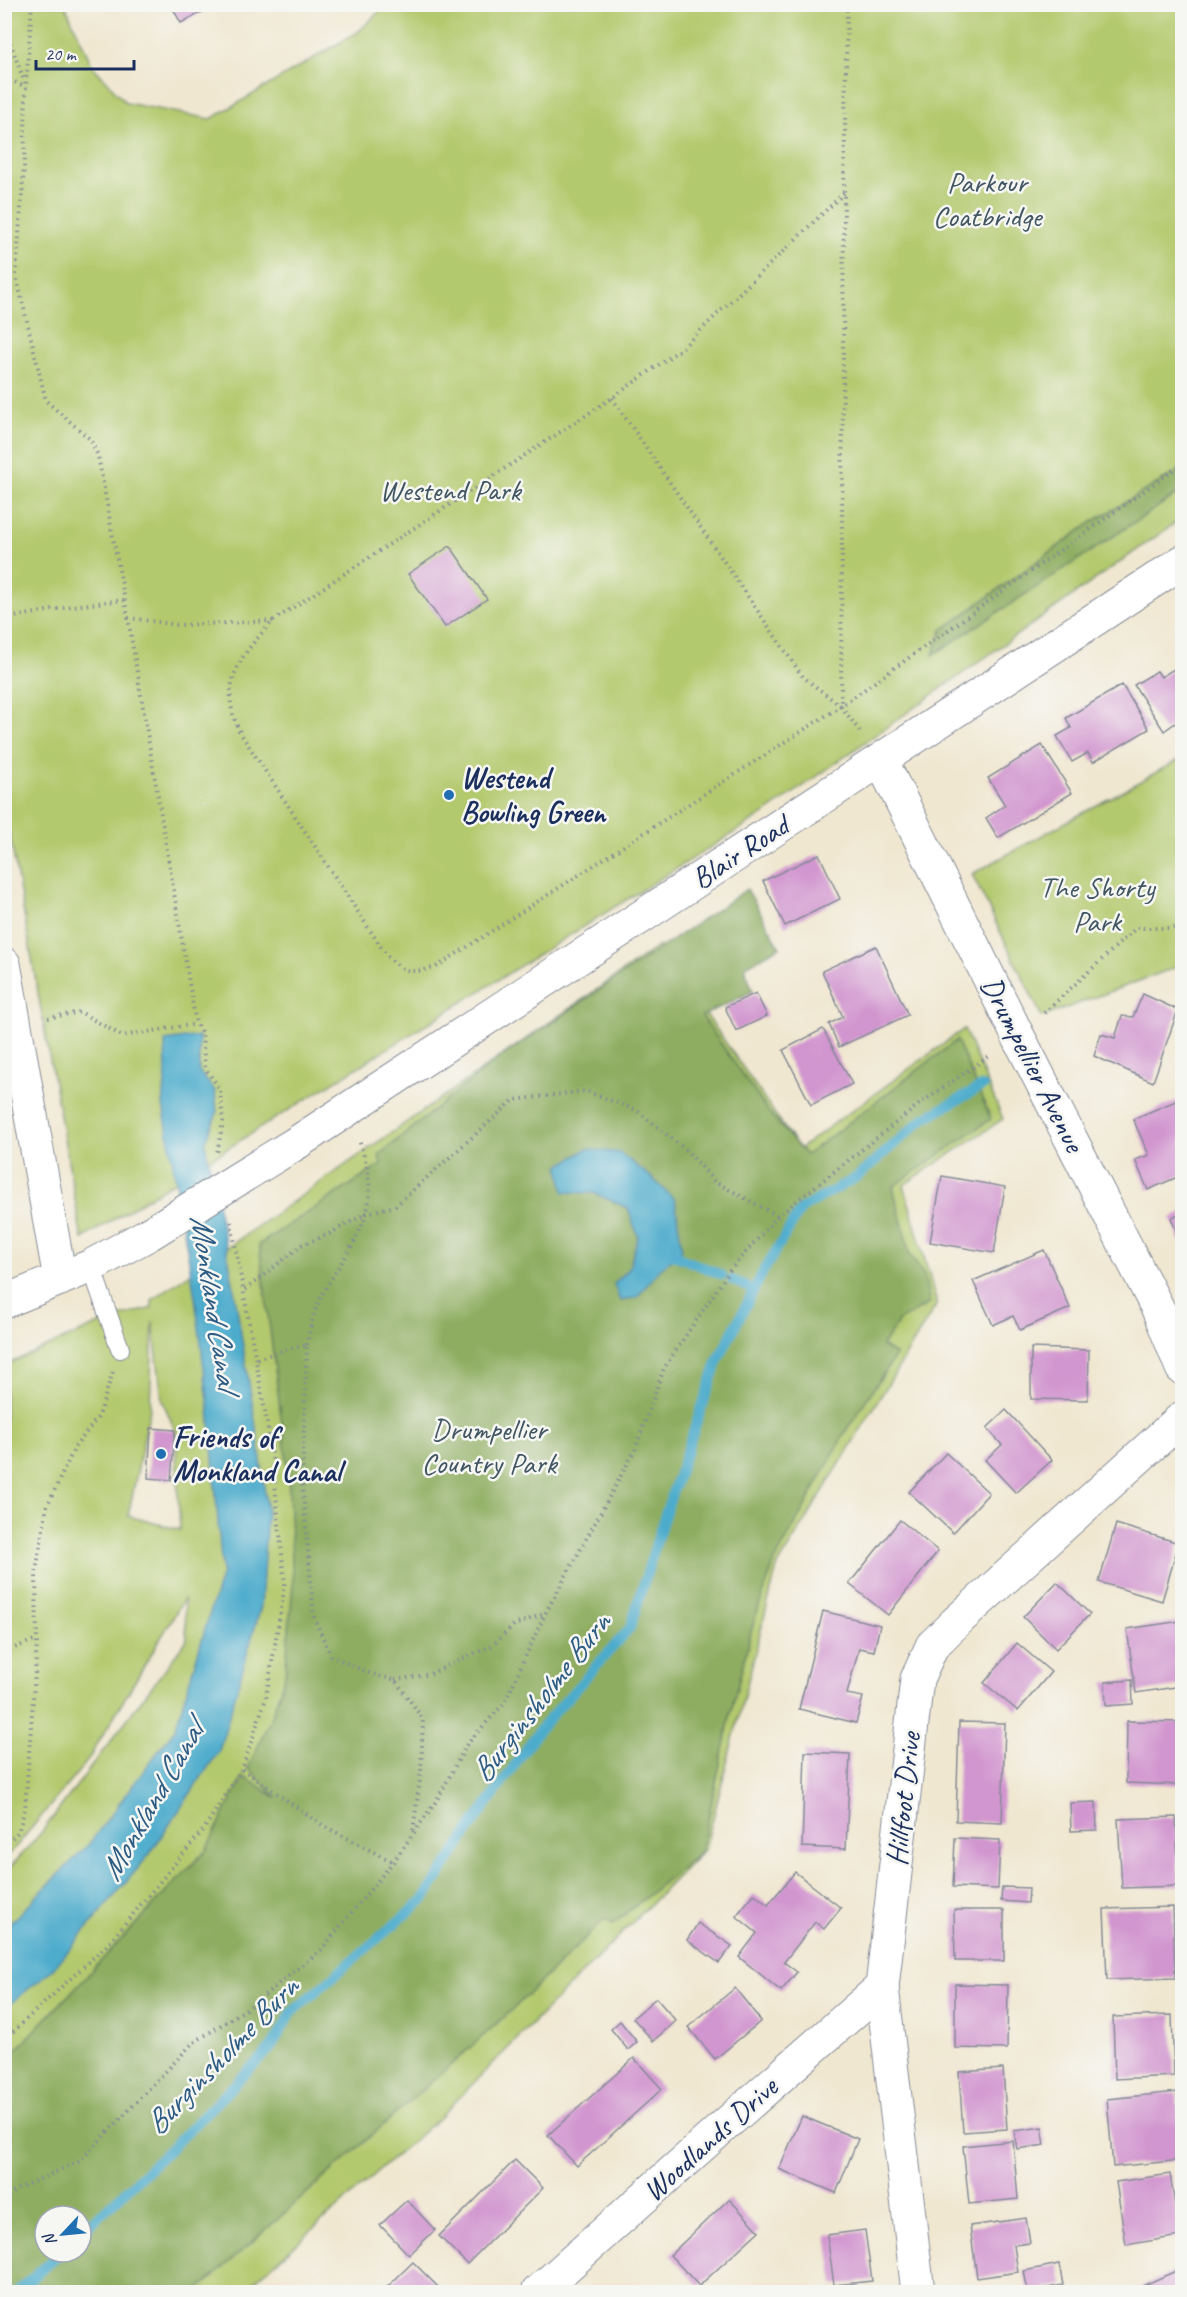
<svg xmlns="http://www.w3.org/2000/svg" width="1187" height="2297" viewBox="0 0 1187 2297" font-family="Caveat,sans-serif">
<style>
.green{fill:#b3c96d;stroke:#677c66;stroke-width:1.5;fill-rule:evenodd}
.forest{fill:#8ead60;stroke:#546e5f;stroke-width:1.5;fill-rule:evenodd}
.water{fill:#4daccc;stroke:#346e95;stroke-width:1.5}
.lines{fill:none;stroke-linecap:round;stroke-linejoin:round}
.stream{stroke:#4daccc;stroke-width:10}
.building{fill:#d195cf}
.service-casing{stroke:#868b97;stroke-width:20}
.minor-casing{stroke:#868b97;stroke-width:35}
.tertiary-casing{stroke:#868b97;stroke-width:35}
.path{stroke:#868b97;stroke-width:4;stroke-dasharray:1.5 4.5;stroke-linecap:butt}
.service{stroke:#fff;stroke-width:18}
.minor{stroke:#fff;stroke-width:33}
.tertiary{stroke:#fff;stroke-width:33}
.tertiary-bridge-casing{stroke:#868b97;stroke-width:35;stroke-linecap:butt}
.tertiary-bridge{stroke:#fff;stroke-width:33}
.poi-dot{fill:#1f6fb2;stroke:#f6f6f2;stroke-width:2}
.labels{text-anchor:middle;stroke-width:5;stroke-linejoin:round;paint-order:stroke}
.park-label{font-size:30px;fill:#415662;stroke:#f6f6f2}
.poi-label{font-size:30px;font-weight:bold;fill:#1b2f5e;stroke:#f6f6f2;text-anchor:start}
.street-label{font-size:30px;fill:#1b2f5e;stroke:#f6f6f2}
.water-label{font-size:32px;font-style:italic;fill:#2c5b84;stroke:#f6f6f2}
</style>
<rect width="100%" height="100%" fill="#f6f6f2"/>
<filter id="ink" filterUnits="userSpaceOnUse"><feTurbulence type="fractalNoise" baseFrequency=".0167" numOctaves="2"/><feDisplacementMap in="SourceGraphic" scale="12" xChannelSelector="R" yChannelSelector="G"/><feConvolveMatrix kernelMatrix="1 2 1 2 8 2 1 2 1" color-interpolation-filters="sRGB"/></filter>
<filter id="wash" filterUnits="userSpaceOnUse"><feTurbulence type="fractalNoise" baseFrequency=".008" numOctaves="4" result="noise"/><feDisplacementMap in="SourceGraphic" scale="24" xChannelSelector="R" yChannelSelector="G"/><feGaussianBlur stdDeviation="1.35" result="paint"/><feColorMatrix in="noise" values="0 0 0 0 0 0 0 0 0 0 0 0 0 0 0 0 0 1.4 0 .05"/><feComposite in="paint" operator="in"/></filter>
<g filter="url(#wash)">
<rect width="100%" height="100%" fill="#f0e7d0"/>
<g class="green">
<polygon points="4,5 65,5 92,65 126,103 211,119 358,32 386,5 1182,5 1182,518 761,816 82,1239 5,808"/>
<polygon points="1182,758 1182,973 1179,966 1042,1017 972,874"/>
<path d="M659,946L799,1149L964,1029L1003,1119L904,1185L937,1304L777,1567L705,1849L441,2116L242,2292H5V1873L41,1833L187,1640L184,1599L88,1760L5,1860V1365L111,1319L152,1308V1300ZM153,1322L162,1400L175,1430L180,1530L128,1516L150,1409ZM45,2216H81V2252H45Z"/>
</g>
<g class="forest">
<polygon points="1182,469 1182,491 933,655 942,630 1092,522"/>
<path d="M747,889L780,947L744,967L753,991L702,1016L767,1110L806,1155L957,1040L991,1119L893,1187L910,1255L924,1275L930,1303L899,1321L882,1346L896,1355L847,1429L774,1563L753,1624L732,1708L701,1852L613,1924L605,1919L511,2011L196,2292H5L4,2063L206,1850L243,1776L277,1798L248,1768L270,1720L285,1676L293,1583L288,1471L259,1244L381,1165L379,1155L488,1066ZM45,2216H81V2252H45Z"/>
</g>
<g class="water">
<polygon points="199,1036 199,1071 215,1091 217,1113 205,1143 231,1271 260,1452 267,1510 261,1606 219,1751 149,1855 53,1969 5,2008 5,1928 89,1844 175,1729 222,1573 209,1408 195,1297 163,1104 166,1073 165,1041"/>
<polygon points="587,1149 620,1153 652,1178 675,1200 682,1251 662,1267 637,1297 620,1301 614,1284 629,1269 638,1236 628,1208 594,1193 564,1192 559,1166"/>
</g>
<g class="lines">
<g class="stream">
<polyline points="676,1256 722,1275"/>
<polyline points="732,1280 754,1290"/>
<polyline points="81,2233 171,2148 271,2048 292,2012 424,1899 472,1826 539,1730 630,1628 665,1514 718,1360 763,1272 801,1209 857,1177 923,1119 983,1086"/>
<polyline points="17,2292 61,2252"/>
</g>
</g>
<g id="blocks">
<g class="building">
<polygon points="171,5 215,5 181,23"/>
<polygon points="450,546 487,599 445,627 408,574"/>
<polygon points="1182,664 1182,718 1164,731 1134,685 1157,671 1161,677"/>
<polygon points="1122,685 1149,729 1093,762 1088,753 1072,762 1057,736 1071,728 1066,718"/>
<polygon points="1042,745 1072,793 998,838 986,818 1005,805 988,778"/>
<polygon points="819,854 840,899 785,926 763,881"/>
<polygon points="876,946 908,1015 839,1047 829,1024 843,1017 822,971"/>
<polygon points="756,993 767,1016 736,1031 725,1007"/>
<polygon points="1143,994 1178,1010 1153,1082 1094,1056 1101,1034 1115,1038 1122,1016 1133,1017"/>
<polygon points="823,1029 852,1084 811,1105 783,1050"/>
<polygon points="1178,1100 1182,1110 1182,1175 1148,1190 1135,1160 1149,1155 1133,1119"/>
<polygon points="942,1176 1005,1187 994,1253 930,1242"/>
<polygon points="1182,1212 1182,1245 1171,1218"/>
<polygon points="1044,1250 1070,1308 1020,1330 1013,1316 993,1325 973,1281"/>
<polygon points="1031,1348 1089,1350 1088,1400 1031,1399"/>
<polygon points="1006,1410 1052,1460 1016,1493 985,1460 1002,1445 987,1428"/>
<polygon points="151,1428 175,1430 171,1480 148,1478"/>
<polygon points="946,1453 989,1493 953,1533 909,1492"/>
<polygon points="900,1520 938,1551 888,1615 849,1584"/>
<polygon points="1116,1524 1179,1543 1162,1601 1099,1582"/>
<polygon points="1057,1582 1090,1614 1056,1649 1023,1617"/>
<polygon points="823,1611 880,1625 874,1651 859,1648 847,1694 863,1697 856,1723 799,1709"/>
<polygon points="1181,1621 1182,1686 1136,1693 1127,1629"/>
<polygon points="1017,1643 1051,1672 1018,1711 984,1683"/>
<polygon points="1132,1680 1133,1704 1106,1706 1105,1682"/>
<polygon points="1127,1721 1182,1722 1182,1785 1126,1783"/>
<polygon points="959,1722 1005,1723 1002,1823 956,1821"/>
<polygon points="805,1752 850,1754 846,1849 802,1847"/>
<polygon points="1096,1802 1097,1830 1071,1831 1070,1803"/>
<polygon points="1176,1817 1179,1886 1122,1888 1118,1819"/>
<polygon points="955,1838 1000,1840 998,1889 953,1887"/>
<polygon points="795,1872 841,1908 824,1929 815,1922 784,1962 797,1972 781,1991 739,1957 757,1933 736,1916 754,1894 768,1905"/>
<polygon points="1002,1887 1029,1888 1028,1903 1001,1901"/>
<polygon points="1173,1907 1175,1978 1107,1980 1104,1909"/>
<polygon points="954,1910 1004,1910 1004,1961 955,1961"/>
<polygon points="698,1923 732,1946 719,1963 687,1940"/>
<polygon points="955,1984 1008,1985 1007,2049 955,2048"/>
<polygon points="735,1988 761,2021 715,2059 688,2027"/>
<polygon points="656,1998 676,2021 653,2041 633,2018"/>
<polygon points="1172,2015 1174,2076 1115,2079 1113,2017"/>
<polygon points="620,2021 637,2042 628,2050 611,2029"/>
<polygon points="634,2058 662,2089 577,2166 548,2135"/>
<polygon points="1003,2069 1007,2129 963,2132 959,2072"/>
<polygon points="1177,2092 1182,2160 1113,2167 1107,2099"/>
<polygon points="802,2116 858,2139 836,2193 779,2169"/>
<polygon points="1042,2127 1045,2145 1017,2149 1014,2131"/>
<polygon points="1013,2141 1018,2199 969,2204 963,2146"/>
<polygon points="515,2160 543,2188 467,2264 439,2236"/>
<polygon points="1170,2174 1180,2236 1126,2245 1116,2182"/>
<polygon points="729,2199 759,2231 699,2286 670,2255"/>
<polygon points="407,2200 435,2230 409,2255 380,2225"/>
<polygon points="1026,2218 1030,2243 1014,2245 1018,2272 977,2278 970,2226"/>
<polygon points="865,2230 872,2281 834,2285 827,2235"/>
<polygon points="413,2262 440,2289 436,2292 382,2292"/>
<polygon points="1059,2264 1063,2285 1028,2292 1024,2271"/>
<polygon points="1178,2270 1182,2279 1182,2292 1145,2292 1142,2286"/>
</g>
</g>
</g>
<g filter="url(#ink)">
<use href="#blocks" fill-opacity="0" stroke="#868b97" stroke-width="1.5"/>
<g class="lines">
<g class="service-casing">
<polyline id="service" points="91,1266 120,1349"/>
</g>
<g class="minor-casing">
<g id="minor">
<polyline points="881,760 1018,1036 1158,1309 1182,1368"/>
<polyline points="538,2292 725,2125 882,1987"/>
<polyline points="918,2292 882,1987 917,1679 932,1646 955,1623 1182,1418"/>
</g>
</g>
<g class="tertiary-casing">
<g id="tertiary">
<polyline points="4,964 60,1279"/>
<polyline points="298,1142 1182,562"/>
<polyline points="4,1302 91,1266 149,1234"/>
</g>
</g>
<g class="path">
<polyline points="32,4 26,87 24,168 16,275 46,401 90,439 98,456 128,618 196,1024 202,1033 205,1068 220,1089 223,1121 217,1153"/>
<polyline points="847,4 844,193 841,706 861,733"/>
<polyline points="4,26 25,83"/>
<polyline points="4,77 26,87"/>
<path d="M844,193L681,349L612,398L274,620C240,655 216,686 241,734L385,953C403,973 411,974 436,967L841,706L1182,464"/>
<polyline points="612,398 803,677 841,706"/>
<polyline points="128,618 179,625 274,621"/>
<polyline points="4,619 73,606 124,600"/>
<polyline points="1044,1013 1136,928 1182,928"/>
<polyline points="48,1018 80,1012 122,1036 196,1024"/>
<polyline points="245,1290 302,1245 329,1234 367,1213 395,1206 514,1100 586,1091 636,1110 685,1149 715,1182 778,1216"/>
<path d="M307,1345C310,1328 313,1312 321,1297C340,1260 375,1224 369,1180C368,1166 362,1152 359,1139"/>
<polyline points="257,1359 287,1349 307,1345 302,1482 314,1618 331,1656 369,1673 395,1680 423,1719 421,1772 413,1831"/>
<polyline points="4,1652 37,1639"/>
<polyline points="395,1680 430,1674 493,1645 514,1625 544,1614"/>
<polyline points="242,1769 322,1825 393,1862"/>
<polyline points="4,1847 18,1832 25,1809 37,1644 36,1572 47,1506 75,1447 99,1416 113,1371"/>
<polyline points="4,2040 108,1944 204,1829 242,1769 266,1698 285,1585 271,1445 231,1222"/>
<polyline points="4,2201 17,2189 80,2161 193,2043 248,2008 321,1950 393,1862 437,1800 467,1744 505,1702 545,1614 635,1450 664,1368 730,1270 778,1216 922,1102 991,1055"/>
</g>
<use href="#service" class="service"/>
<use href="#minor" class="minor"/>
<use href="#tertiary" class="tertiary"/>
<g class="tertiary-bridge-casing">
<polyline id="tertiary-bridge" points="149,1234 298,1142"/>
</g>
<use href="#tertiary-bridge" class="tertiary-bridge"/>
</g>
</g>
<g class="poi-dot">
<circle cx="449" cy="795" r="6"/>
<circle cx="161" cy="1454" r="6"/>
</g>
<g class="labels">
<g class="park-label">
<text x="987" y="192">Parkour<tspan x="987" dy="34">Coatbridge</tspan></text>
<text x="450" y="500">Westend Park</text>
<text x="1097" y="897">The Shorty<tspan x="1097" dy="34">Park</tspan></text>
<text x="489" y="1439">Drumpellier<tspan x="489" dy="34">Country Park</tspan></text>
</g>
<g class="poi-label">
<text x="461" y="788">Westend<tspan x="461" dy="34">Bowling Green</tspan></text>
<text x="173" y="1447">Friends of<tspan x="173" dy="34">Monkland Canal</tspan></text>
</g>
<g class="street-label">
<text transform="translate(740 852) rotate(-33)" y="10">Blair Road</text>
<text transform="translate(1033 1064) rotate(63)" y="10">Drumpellier Avenue</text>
<text transform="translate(903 1799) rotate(-84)" y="10">Hillfoot Drive</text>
<text transform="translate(710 2139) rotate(-42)" y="10">Woodlands Drive</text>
</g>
<g class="water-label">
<text transform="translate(215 1302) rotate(81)" y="11">Monkland Canal</text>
<text transform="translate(540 1697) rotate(-52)" y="11">Burginsholme Burn</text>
<text transform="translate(151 1801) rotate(-60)" y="11">Monkland Canal</text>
<text transform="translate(221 2055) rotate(-46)" y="11">Burginsholme Burn</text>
</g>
</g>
<rect width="1187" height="2297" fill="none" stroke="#f6f6f2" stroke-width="24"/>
<g transform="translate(63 2234) rotate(244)"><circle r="28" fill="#f6f6f2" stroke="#9ea6b7" stroke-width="1.5"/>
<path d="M0-4.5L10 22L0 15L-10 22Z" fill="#1f6fb2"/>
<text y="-9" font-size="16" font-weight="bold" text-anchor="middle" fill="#1b2f5e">N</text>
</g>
<path d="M36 60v9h98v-9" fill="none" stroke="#1b2f5e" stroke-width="3"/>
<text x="45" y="60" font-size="18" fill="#1b2f5e" stroke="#f6f6f2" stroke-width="4.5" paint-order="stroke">20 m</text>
</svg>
